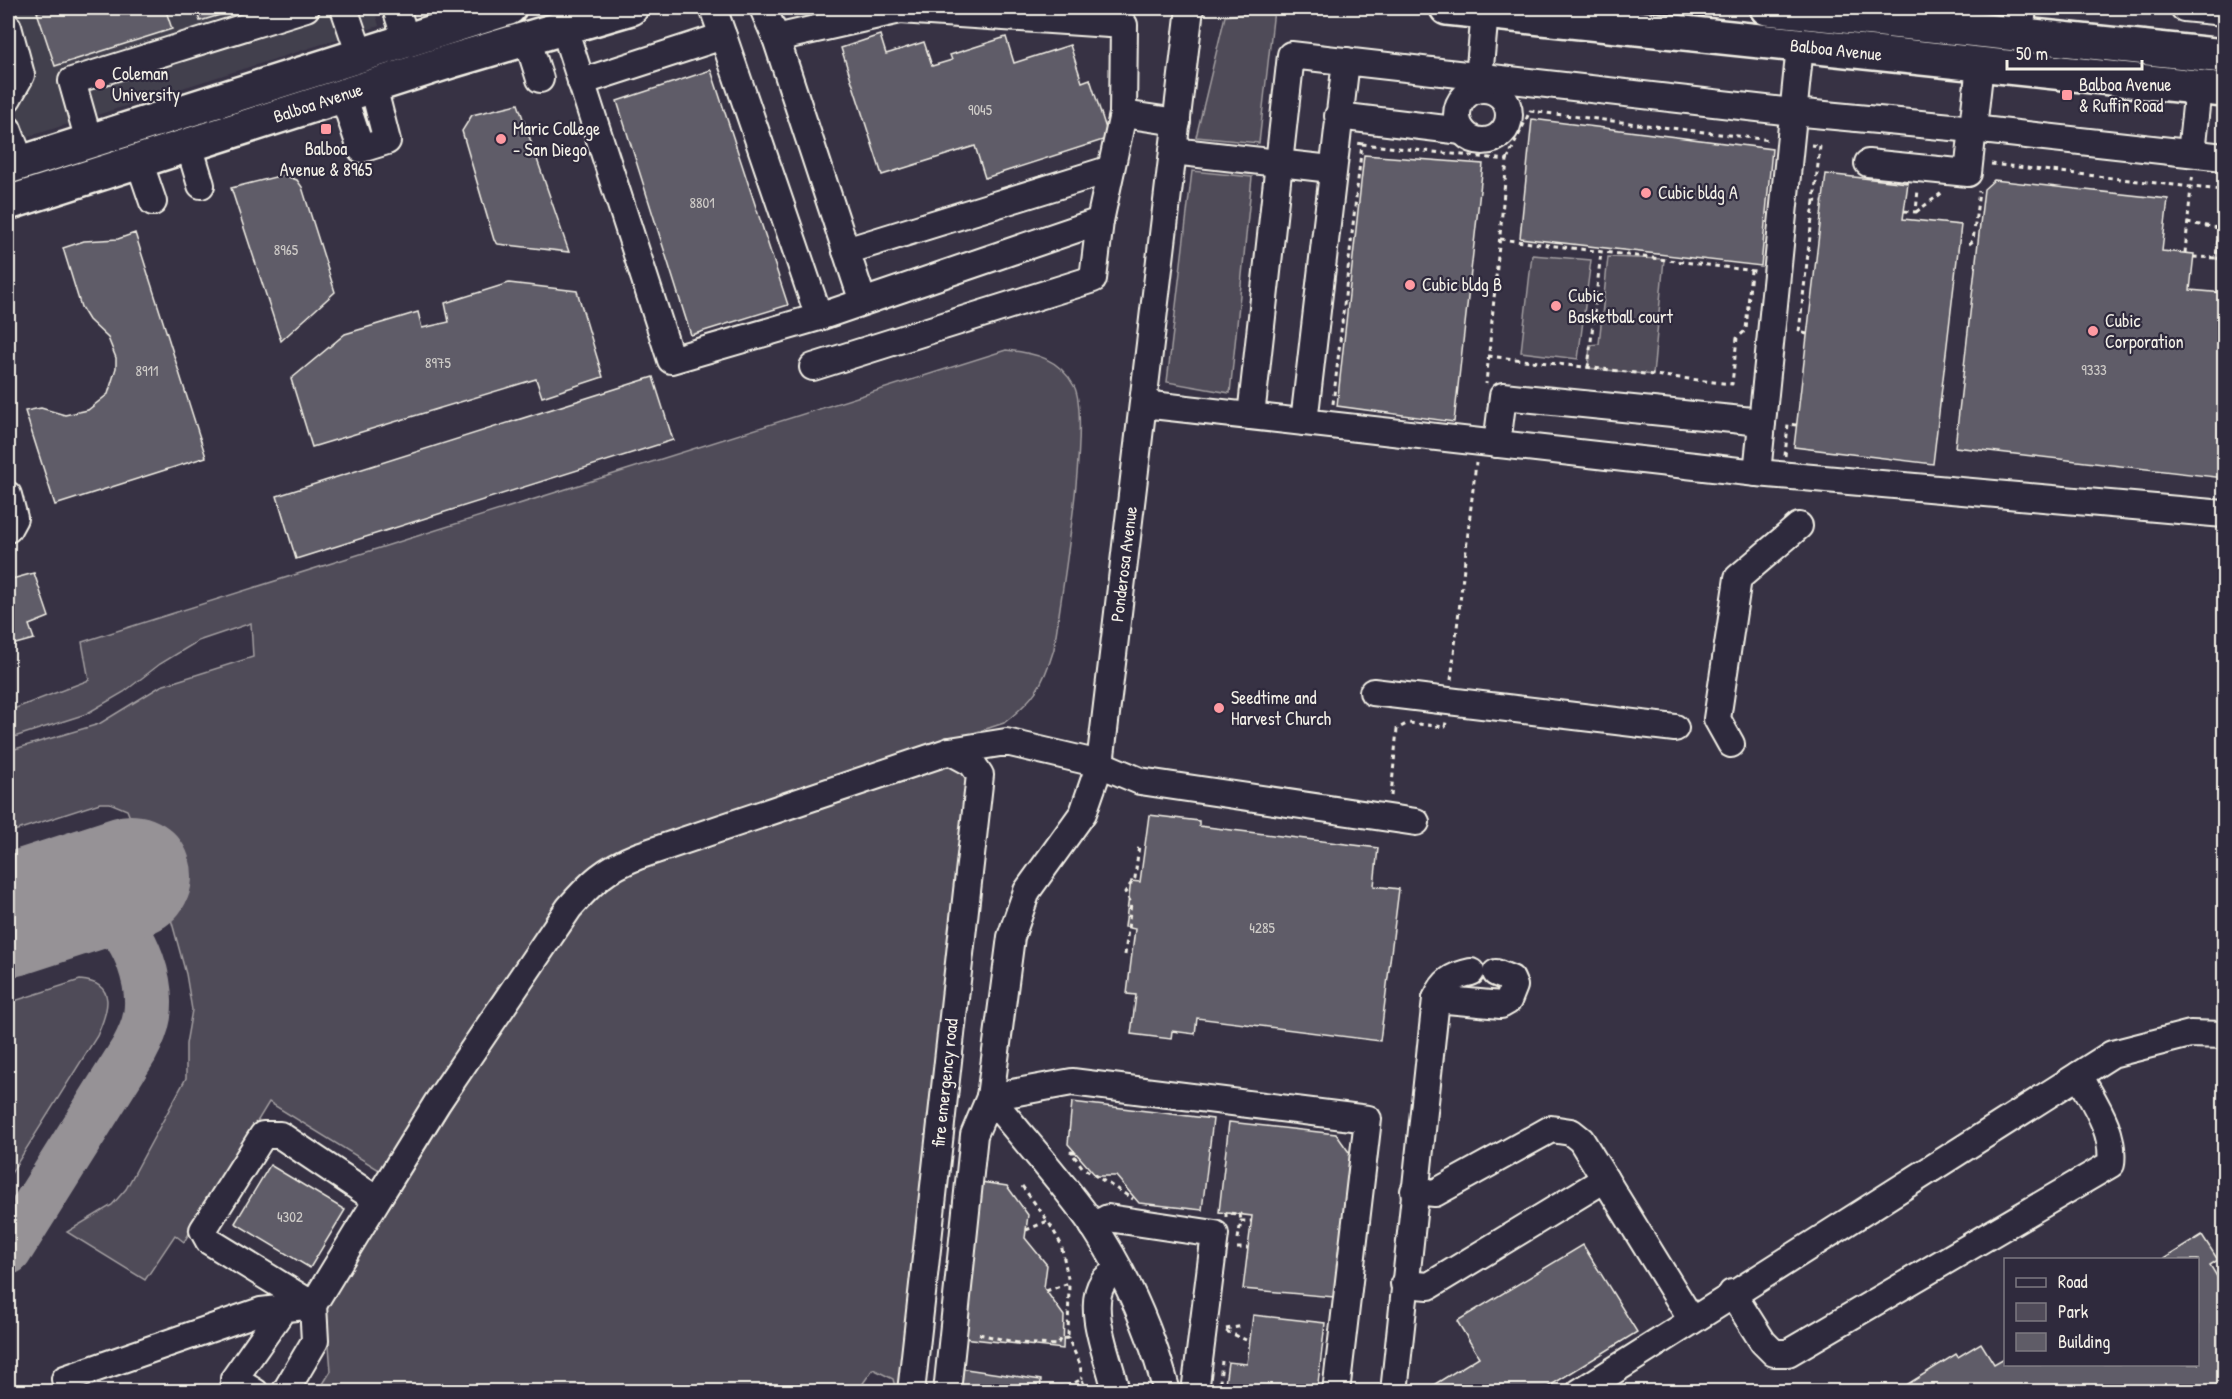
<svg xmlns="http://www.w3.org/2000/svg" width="2232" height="1399" viewBox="0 0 2232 1399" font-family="'Patrick Hand',sans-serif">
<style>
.built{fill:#433f4e}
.green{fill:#504b59;stroke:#a29ea0;stroke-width:1.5}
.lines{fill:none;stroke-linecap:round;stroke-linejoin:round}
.taxiway{stroke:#969296;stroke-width:48}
.runway{stroke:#969296;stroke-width:122}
.building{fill:#5f5c67;stroke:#f4f1e8;stroke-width:1.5}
.minor-casing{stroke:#f4f1e8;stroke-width:30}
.major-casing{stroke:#f4f1e8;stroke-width:38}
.path{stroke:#f4f1e8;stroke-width:3;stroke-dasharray:4.5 4.5;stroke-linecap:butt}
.minor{stroke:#2f2a3d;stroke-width:26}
.major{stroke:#2f2a3d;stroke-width:33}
.poi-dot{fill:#ff9aa2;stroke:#2f2a3d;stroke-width:2}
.labels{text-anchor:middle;stroke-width:4.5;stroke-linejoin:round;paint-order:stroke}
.number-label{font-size:15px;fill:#cfccc8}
.street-label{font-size:18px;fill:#f4f1e8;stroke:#2f2a3d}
.poi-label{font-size:18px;fill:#f4f1e8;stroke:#2f2a3d;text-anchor:start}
</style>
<rect width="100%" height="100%" fill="#373244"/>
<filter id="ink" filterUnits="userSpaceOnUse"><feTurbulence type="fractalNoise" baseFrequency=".0167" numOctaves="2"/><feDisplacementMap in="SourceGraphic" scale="12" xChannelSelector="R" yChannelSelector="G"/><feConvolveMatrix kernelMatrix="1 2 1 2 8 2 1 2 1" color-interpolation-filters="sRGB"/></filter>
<g filter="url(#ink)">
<polygon class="built" points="8,8 374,8 379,26 8,143"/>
<g class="green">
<polygon points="1274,10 1259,143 1196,137 1225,16"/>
<polygon points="1192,171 1252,177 1230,393 1167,382"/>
<polygon points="1532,255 1591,260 1578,359 1521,352"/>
<polygon points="1608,257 1664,259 1653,375 1588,368 1590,345 1599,344"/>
<path d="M1006,350C1035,353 1059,358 1074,386C1092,420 1060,602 1054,649C1043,686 1034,699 1004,723L718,817L579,883L548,914L384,1173L269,1102L184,1242L175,1235L145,1280L67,1232L112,1205L126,1189L186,1078V1044L192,1010L186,974L171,919L127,810L110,803H100L8,833V751L99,724L161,686L253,657L251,623L198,641L160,664L124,692L86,714L8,739V711L89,680L82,642Z"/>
<polygon points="947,762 962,764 974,783 903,1391 896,1391 893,1379 873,1369 857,1392 318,1392 331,1371 326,1308 579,903 615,875"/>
<path d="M80,980C118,983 108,1011 97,1036L8,1178V1003Z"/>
</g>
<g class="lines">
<path class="taxiway" d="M8,1251L134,1050C140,1039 145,1028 147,1016C152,984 137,936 110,917C93,905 72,903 52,902"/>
<polyline class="runway" points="8,916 131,876"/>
</g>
<g class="building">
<polygon points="50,8 165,8 172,29 55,66 37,12"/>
<polygon points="195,8 243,8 200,21"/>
<polygon points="880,35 886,54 924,42 932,66 952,60 950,55 1006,37 1014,63 1070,45 1082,82 1090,79 1109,138 985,178 975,146 882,175 841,48"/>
<polygon points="711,70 788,305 691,335 617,101"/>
<polygon points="518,104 569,252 498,244 494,240 462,131 472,115"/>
<polygon points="1532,119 1772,149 1761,266 1520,238"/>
<polygon points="1364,155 1483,164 1454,422 1337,406"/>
<polygon points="1826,174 1908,183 1903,219 1961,225 1933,464 1794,447"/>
<polygon points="283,175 297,180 302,187 335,292 281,341 231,188"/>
<polygon points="1994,180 2168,199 2162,251 2194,254 2190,290 2224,293 2224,478 1955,447 1984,189"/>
<polygon points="135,233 206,457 55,505 25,411 41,408 65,415 88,410 108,394 116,368 116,358 108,338 89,320 81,307 63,248 84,241 118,239"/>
<polygon points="509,283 577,291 603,377 542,397 536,379 312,447 291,379 345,334 418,312 422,328 449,322 445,303"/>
<polygon points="653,377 673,440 296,559 277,496"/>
<polygon points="34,573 49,617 29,625 34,639 8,646 8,580"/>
<polygon points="1149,815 1199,821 1199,826 1378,848 1374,886 1399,889 1380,1041 1197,1018 1195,1034 1172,1031 1171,1039 1131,1034 1136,995 1127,994 1135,929 1125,927 1131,881 1140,882"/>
<polygon points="1072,1102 1213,1119 1202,1210 1139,1203 1116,1176 1096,1176 1068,1144"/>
<polygon points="1229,1122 1336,1134 1351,1155 1334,1297 1243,1289 1252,1216 1219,1212"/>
<polygon points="270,1165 345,1210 310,1268 235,1223"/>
<polygon points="981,1182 1007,1186 1028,1215 1025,1238 1047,1265 1044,1288 1064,1316 1063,1349 963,1338"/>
<polygon points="2202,1235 2218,1260 2210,1265 2224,1288 2224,1392 1895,1392 1956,1354 1958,1357 1981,1343 1994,1364 2006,1357 2006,1364 2198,1364 2198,1260 2162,1260"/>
<polygon points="1583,1245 1637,1332 1540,1392 1422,1392 1479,1357 1457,1321"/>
<polygon points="1253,1315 1325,1323 1317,1392 1224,1392 1228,1362 1247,1364"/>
<polygon points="959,1368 1041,1380 1040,1392 956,1392"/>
</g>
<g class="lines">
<g class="minor-casing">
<g id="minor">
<polyline points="344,8 360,55"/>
<polyline points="396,8 406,40"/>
<polyline points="713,8 723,36"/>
<polyline points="763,8 776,38"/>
<polyline points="2184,8 2224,12"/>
<polyline points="8,27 21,75 8,98"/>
<polyline points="564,28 671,360 819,317"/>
<polyline points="2020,35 2023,8"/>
<polyline points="527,38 540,79"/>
<polyline points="581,82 723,36 819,317 1100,221 1123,114 1124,25 900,10 776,38 863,302"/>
<circle cx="1483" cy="115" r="26"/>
<polyline points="1481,89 1479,77 1485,12"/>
<polyline points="343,95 361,149 387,141 373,86"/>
<polyline points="1123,114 1177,122"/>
<polyline points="1338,116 1462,131"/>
<polyline points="8,129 21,163"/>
<polyline points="89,141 72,81 306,8"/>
<polyline points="189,145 201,185"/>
<polyline points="1173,151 1331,169"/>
<polyline points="2191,153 2198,88"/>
<polyline points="139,161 153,202"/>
<polyline points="1868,163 1968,173 1980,65"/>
<polyline points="846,251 1111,169"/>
<polyline points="813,367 1093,279 1100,221"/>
<polyline points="1143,404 1757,473 2224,514"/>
<polyline points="1251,416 1291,55 1793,112 1973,129 2224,157"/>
<polyline points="1304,422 1346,61"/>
<polyline points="1497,444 1503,396 1762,422"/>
<polyline points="1757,473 1800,46"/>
<polyline points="8,495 14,518 8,529"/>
<polyline points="1373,692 1675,728"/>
<polyline points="1731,744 1717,719 1738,578 1799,526"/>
<polyline points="1436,999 1501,1005 1508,1001 1514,986 1511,979 1496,973"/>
<polyline points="990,1097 1072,1082 1368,1119 1336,1392"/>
<path d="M990,1097C1024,1140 1062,1181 1093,1225C1126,1275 1152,1334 1167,1392"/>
<polyline points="1414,1191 1435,1193 1551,1129 1571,1132 1581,1140 1691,1319"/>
<path d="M377,1200L313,1305L209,1241L203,1230L263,1135H280L377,1200L437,1103L569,908C592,882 605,869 638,856L950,751L1006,742L1100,764L1140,781L1416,822"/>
<polyline points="1093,1226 1108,1218 1215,1234 1195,1392"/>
<polyline points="1404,1284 1429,1286 1605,1179"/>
<path d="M1732,1293L1763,1342L1774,1353H1788L2111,1164C2115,1131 2094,1103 2079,1075"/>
<polyline points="65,1379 261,1311 313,1305 315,1341 285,1392"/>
<polyline points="255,1392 234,1379 283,1309"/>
<polyline points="911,1392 980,775 972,763 950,751"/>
<polyline points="947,1392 974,1135 990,1097 1011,937 1027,891 1083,813 1100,764 1190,8"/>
<path d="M1116,1392C1111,1363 1085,1309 1103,1282C1106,1277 1113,1274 1118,1271"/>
<path d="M1394,1392L1436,999C1444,981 1452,976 1471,972"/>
<polyline points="1580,1392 2112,1054 2190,1034 2224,1035"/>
</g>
</g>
<g class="major-casing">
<g id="major">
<polyline points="1447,8 2224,90"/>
<polyline points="1767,8 2224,56"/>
<polyline points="8,167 509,8"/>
<polyline points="8,203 451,61 631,8"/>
</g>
</g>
<g class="path">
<polyline points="1362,144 1507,160 1486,384"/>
<polyline points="1811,145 1820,146 1814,201 1823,202"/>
<polyline points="1507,160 1530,111 1770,140"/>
<polyline points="1991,164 2191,187 2193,173"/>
<polyline points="1904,211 1916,212 1918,189"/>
<polyline points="1916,212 1943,192"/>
<polyline points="2187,223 2219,228 2216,258 2194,257"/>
<polyline points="1500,239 1755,271"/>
<polyline points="1969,244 1973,241 1979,191"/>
<polyline points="2185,253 2191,187 2224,190"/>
<polyline points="2216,258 2224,260"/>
<polyline points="1807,334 1799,332 1814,201"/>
<polyline points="1488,356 1732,384 1737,338 1746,330 1751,270"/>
<polyline points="1588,368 1601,252"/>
<polyline points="1333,404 1362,144 1357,143"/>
<polyline points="1785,456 1788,424 1796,425"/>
<polyline points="1451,680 1476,463"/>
<polyline points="1391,796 1397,729 1408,723 1445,727 1446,722"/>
<polyline points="1125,955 1131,903 1125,892 1135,878 1139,845"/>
<polyline points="1075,1152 1071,1152 1083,1168 1133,1199"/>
<polyline points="1022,1186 1048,1221"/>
<polyline points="1226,1217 1226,1213 1240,1214 1241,1221"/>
<polyline points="1026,1230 1048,1221 1061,1244 1069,1283"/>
<polyline points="1238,1239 1241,1221 1251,1221"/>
<polyline points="1237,1248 1248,1248"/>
<polyline points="1046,1291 1069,1283 1068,1338"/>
<polyline points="1226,1329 1243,1326"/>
<polyline points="1226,1331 1246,1340"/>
<polyline points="979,1334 1018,1343 1057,1345 1060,1339 1068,1338 1080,1364 1082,1379"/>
<polyline points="1040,1389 1068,1386 1082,1379 1086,1392"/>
<polyline points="202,1392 217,1388"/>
<polyline points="1219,1392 1222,1361"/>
</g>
<use href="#minor" class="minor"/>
<use href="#major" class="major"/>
</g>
</g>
<g class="poi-dot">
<circle cx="100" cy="84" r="6"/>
<rect x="2061" y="89" width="12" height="12" rx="3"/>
<rect x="320" y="123" width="12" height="12" rx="3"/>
<circle cx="501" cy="139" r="6"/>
<circle cx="1646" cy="193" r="6"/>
<circle cx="1410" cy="285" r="6"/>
<circle cx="1556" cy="306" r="6"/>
<circle cx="2093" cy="331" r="6"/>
<circle cx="1219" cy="708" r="6"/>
</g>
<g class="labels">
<g class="number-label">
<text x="980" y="115">9045</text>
<text x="702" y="208">8801</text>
<text x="286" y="255">8965</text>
<text x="438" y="368">8975</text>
<text x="2094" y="375">9333</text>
<text x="147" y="376">8911</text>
<text x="1262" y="933">4285</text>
<text x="290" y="1222">4302</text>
</g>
<g class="street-label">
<text transform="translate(1836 50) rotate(6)" y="6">Balboa Avenue</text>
<text transform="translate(318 103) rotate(-18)" y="6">Balboa Avenue</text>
<text transform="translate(1124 564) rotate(-83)" y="6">Ponderosa Avenue</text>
<text transform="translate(945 1083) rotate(-84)" y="6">fire emergency road</text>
</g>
<g class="poi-label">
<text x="112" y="80">Coleman<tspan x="112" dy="21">University</tspan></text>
<text x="2079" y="91">Balboa Avenue<tspan x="2079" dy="21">&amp; Ruffin Road</tspan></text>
<text x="513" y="135">Maric College<tspan x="513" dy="21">- San Diego</tspan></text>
<text x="326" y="155" text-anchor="middle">Balboa<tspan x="326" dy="21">Avenue &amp; 8965</tspan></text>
<text x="1658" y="199">Cubic bldg A</text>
<text x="1422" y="291">Cubic bldg B</text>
<text x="1568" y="302">Cubic<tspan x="1568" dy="21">Basketball court</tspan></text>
<text x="2105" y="327">Cubic<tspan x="2105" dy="21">Corporation</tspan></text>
<text x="1231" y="704">Seedtime and<tspan x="1231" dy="21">Harvest Church</tspan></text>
</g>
</g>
<rect width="2232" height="1399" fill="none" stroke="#2f2a3d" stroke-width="30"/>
<rect x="15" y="15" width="2202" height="1369" fill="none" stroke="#f4f1e8" stroke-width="2" filter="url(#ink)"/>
<rect x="2004" y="1258" width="195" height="108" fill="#2f2a3d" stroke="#7e7a81" stroke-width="1.5"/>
<rect x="2016" y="1278" width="30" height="9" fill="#2f2a3d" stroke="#7e7a81" stroke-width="1.5"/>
<text x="2058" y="1288" font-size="18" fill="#f4f1e8">Road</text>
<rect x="2016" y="1303" width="30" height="18" fill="#504b59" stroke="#7e7a81" stroke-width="1.5"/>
<text x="2058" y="1318" font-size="18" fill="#f4f1e8">Park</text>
<rect x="2016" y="1333" width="30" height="18" fill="#5f5c67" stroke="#7e7a81" stroke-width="1.5"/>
<text x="2058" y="1348" font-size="18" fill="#f4f1e8">Building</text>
<path d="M2007 60v9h135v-9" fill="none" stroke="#f4f1e8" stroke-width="3"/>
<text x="2016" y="60" font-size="18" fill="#f4f1e8" stroke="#2f2a3d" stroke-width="4.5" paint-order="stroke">50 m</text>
</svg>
